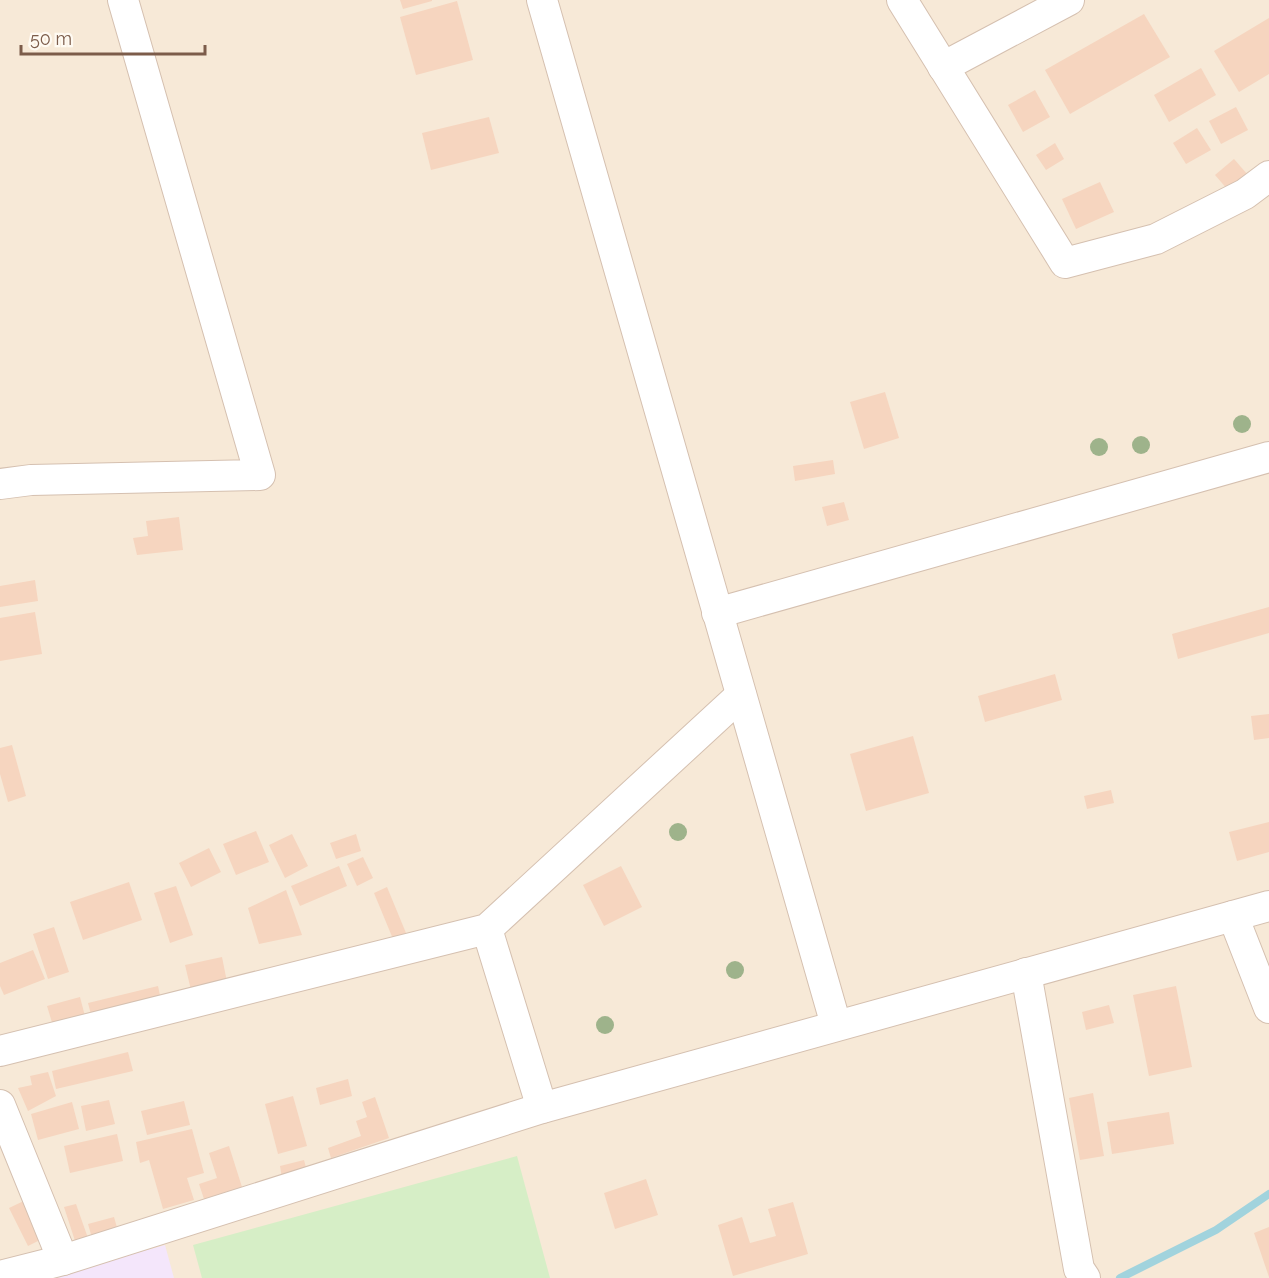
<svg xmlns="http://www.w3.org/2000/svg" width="1269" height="1278" viewBox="0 0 1269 1278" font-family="Raleway,sans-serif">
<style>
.residential{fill:#f7e9d7}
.education{fill:#f4e6fb}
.green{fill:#d6eec6}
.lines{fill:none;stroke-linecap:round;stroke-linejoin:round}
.stream{stroke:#a1d3dd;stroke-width:8}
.building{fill:#f6d5bf}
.minor-casing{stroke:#d5c0b0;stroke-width:32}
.minor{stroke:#fff;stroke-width:30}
.tree{fill:#9eb38b}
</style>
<rect width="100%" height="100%" fill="#fef6ea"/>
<rect class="residential" x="0" y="0" width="1269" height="1278"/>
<polygon class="education" points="165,1245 174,1278 46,1278"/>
<polygon class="green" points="517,1156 550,1278 202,1278 193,1245"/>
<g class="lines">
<polyline class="stream" points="1120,1278 1216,1230 1269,1194"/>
</g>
<g class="building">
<polygon points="400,0 432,0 432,1 403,9"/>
<polygon points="457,1 473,60 416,75 400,17"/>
<polygon points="1144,14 1170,57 1070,114 1045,70"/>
<polygon points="1269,18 1269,74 1239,92 1214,51"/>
<polygon points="1201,68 1216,95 1169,122 1154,95"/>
<polygon points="1035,90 1050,117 1023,132 1008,105"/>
<polygon points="1236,107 1248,130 1221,144 1209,121"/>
<polygon points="489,117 499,153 431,170 422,133"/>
<polygon points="1197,128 1211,150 1186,164 1173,143"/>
<polygon points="1055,143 1064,159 1046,170 1036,155"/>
<polygon points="1234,159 1254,182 1235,198 1215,175"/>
<polygon points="1100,182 1114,212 1076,229 1062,199"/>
<polygon points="885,392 899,438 864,449 850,402"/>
<polygon points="833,460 835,474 795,481 793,466"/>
<polygon points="844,502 849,520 827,526 822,507"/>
<polygon points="179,517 183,550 137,555 133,538 148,536 146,521"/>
<polygon points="35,580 38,601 0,607 0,586"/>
<polygon points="1269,607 1269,633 1178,659 1172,634"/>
<polygon points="35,612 42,654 0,661 0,618"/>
<polygon points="1055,674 1062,700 985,722 978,696"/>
<polygon points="1269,714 1269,738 1254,740 1251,716"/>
<polygon points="913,736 929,793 866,811 850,754"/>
<polygon points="12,745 26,796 8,802 0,774 0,748"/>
<polygon points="1111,790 1114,803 1087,809 1084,796"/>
<polygon points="1269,822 1269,852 1237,861 1229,832"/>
<polygon points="256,831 269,862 236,875 223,844"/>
<polygon points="292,834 308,866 285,878 269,845"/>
<polygon points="356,834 361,851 336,859 330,843"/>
<polygon points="209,848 221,872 191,887 179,863"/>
<polygon points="363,857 373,878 357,886 347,864"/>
<polygon points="339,866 347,886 300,906 291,886"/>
<polygon points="621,866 642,907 604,926 583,885"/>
<polygon points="129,882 142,920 83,940 70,902"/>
<polygon points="176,886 193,935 170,943 154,893"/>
<polygon points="387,887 406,933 393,939 374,893"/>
<polygon points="286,890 302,935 259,944 248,908"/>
<polygon points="54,927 69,972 48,979 33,934"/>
<polygon points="33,950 45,979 4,995 0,986 0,963"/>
<polygon points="222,957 227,982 191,990 185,965"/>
<polygon points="158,986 162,1005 93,1022 88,1003"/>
<polygon points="1176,986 1192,1067 1149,1076 1133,995"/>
<polygon points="80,997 86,1020 54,1029 47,1006"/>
<polygon points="1109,1005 1114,1023 1086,1030 1082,1012"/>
<polygon points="128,1052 133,1071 56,1089 52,1071"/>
<polygon points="48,1072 56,1096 28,1111 18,1088 32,1085 30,1076"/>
<polygon points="348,1079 352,1096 320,1105 316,1088"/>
<polygon points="1093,1093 1104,1156 1080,1160 1069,1098"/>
<polygon points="293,1096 307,1146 278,1154 265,1104"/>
<polygon points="375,1097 389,1138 331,1158 328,1148 361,1136 356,1121 367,1117 362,1102"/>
<polygon points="109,1100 115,1124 86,1131 81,1106"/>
<polygon points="184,1101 190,1125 147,1135 141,1111"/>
<polygon points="72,1102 79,1129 38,1140 31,1114"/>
<polygon points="1169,1112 1174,1144 1112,1154 1107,1122"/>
<polygon points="192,1129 204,1173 187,1178 194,1200 163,1209 149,1160 140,1163 136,1142"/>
<polygon points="117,1134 123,1161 70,1173 64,1146"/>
<polygon points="229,1146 242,1187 204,1199 199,1184 217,1178 209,1153"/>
<polygon points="304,1160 307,1171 282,1178 280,1166"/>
<polygon points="646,1179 658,1215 615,1229 604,1193"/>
<polygon points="30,1198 48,1236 28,1246 9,1208"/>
<polygon points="793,1202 808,1254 733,1276 718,1225 742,1217 750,1243 776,1236 768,1209"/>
<polygon points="76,1204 89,1241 76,1244 64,1207"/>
<polygon points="114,1217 118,1231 92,1238 88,1224"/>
<polygon points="1269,1227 1269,1277 1254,1233"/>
</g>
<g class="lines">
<g class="minor-casing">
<g id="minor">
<polyline points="542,0 836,1025"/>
<polyline points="902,0 1065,263 1156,239 1245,194 1269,176"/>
<polyline points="943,67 1069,0"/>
<polyline points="0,484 31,480 260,475 123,0"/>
<polyline points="717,613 1269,457"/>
<polyline points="1233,916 1269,1008"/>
<polyline points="487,929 542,1108"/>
<polyline points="1026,973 1079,1269 1085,1278"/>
<polyline points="0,1051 487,929 741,695"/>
<polyline points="0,1105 63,1260"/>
<polyline points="0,1276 63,1260 542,1108 1269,906"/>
</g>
</g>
<use href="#minor" class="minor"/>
</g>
<g class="tree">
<circle cx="1242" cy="424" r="9"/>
<circle cx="1141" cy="445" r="9"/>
<circle cx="1099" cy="447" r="9"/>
<circle cx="678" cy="832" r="9"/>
<circle cx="735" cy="970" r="9"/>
<circle cx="605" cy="1025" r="9"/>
</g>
<path d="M21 45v9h184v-9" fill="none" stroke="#7c5c4a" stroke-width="3"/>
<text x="30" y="45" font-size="18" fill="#7c5c4a" stroke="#fffaf2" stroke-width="4.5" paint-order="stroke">50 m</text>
</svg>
